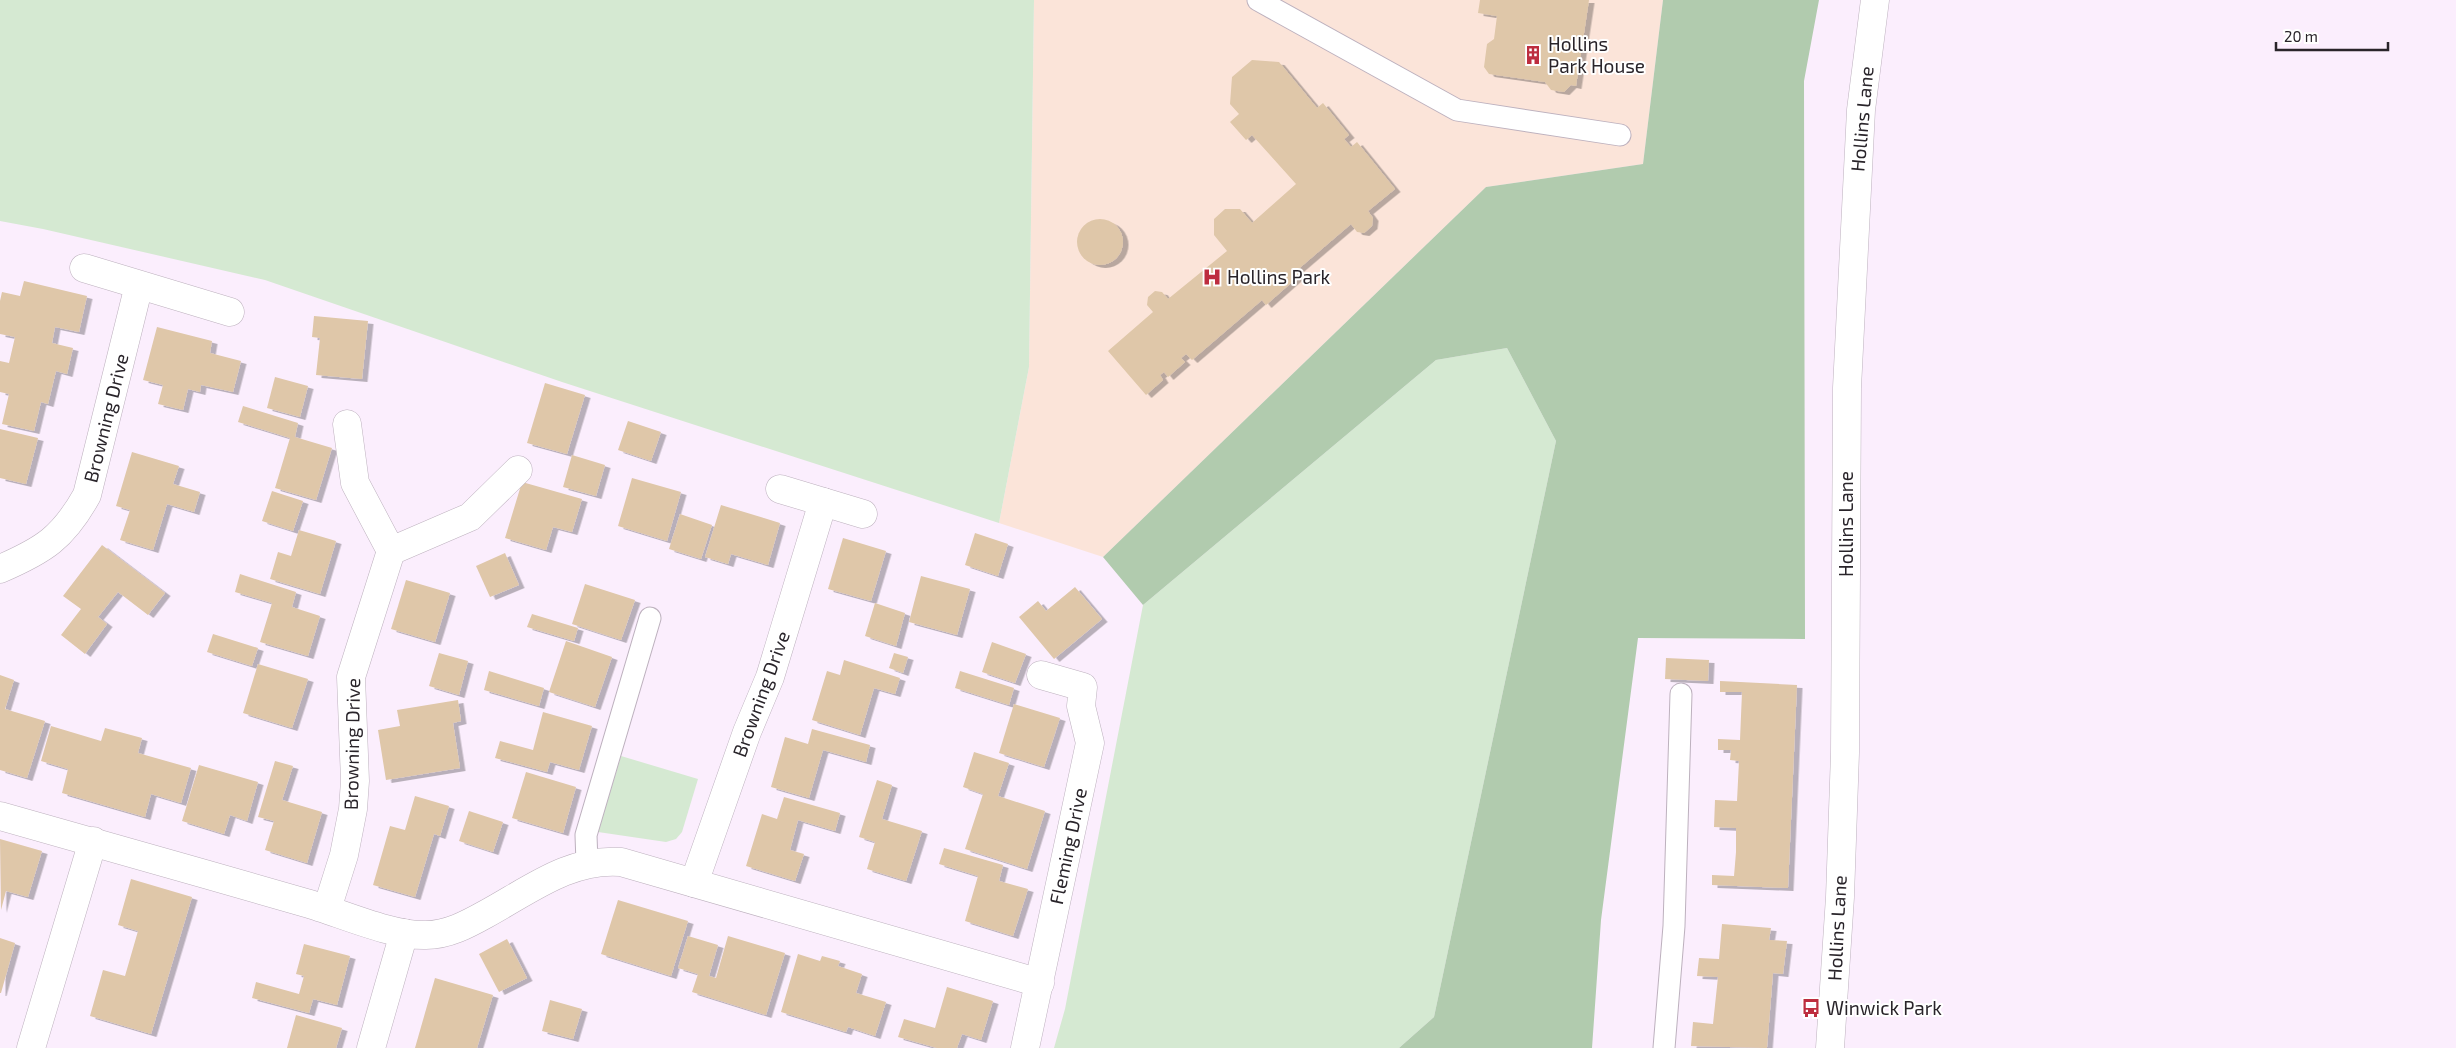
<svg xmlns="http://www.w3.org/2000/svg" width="2456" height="1048" viewBox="0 0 2456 1048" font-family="'Exo 2',sans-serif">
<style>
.medical{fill:#fbe4d9}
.green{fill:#d5e9d2}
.forest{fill:#b1cbae}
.building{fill:#dfc7a9;filter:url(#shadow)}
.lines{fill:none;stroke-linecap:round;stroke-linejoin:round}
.lane-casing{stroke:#bdb1be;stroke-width:23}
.street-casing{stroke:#bdb1be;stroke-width:29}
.secondary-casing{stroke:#bdb1be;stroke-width:29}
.lane{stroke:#fff;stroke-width:21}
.street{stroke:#fff;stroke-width:28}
.secondary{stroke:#fff;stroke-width:28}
.labels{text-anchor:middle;stroke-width:4;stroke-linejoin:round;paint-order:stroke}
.poi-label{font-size:19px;fill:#29242a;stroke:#fff;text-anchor:start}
.street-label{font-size:19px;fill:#29242a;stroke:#fff}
</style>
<defs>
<filter id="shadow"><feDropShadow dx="5.5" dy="3" stdDeviation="0" flood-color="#0004"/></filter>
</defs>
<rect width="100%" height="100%" fill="#fbeefd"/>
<polygon class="medical" points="1034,0 1663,0 1643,164 1486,187 1103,557 999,523 1029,367"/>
<g class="green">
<polygon points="0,0 1034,0 1029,367 999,523 562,382 265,280 43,229 0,221"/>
<polygon points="1507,348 1556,441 1434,1017 1399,1048 1054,1048 1065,1009 1143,605 1436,360"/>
<polygon points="621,756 698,779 682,832 676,839 666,842 598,832"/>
</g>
<polygon class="forest" points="1663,0 1819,0 1804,81 1805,639 1638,638 1601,920 1592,1048 1399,1048 1434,1017 1556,441 1507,348 1436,360 1143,605 1103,557 1486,187 1643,164"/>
<g class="building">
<polygon points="1480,0 1589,0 1576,86 1571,85 1564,92 1551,90 1545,82 1489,74 1484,67 1487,44 1494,39 1497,16 1478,13"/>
<polygon points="1252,60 1279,62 1317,108 1323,103 1349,135 1344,139 1351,147 1357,142 1395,189 1368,211 1373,218 1372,226 1364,233 1357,232 1351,224 1296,271 1300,275 1266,305 1262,300 1192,360 1186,354 1181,358 1185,362 1168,377 1164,372 1160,375 1163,380 1146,395 1108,351 1153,312 1147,305 1148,297 1155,291 1162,292 1168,299 1227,251 1214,235 1214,219 1225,209 1240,209 1252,223 1296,184 1252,135 1246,140 1230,122 1239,114 1230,104 1232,77"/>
<circle cx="1100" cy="242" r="23"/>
<polygon points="24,281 87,296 79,332 55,327 52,343 73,348 67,374 56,371 48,404 41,402 34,431 2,424 9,394 0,392 0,361 9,363 15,337 0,334 0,301 2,292 20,296"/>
<polygon points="314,316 368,321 362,379 316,375 320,338 312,337"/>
<polygon points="157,327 212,341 210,353 241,361 233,392 201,385 200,392 188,389 183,410 158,404 163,385 143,380"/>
<polygon points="275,377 308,386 300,417 267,408"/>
<polygon points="545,383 585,395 567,454 527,443"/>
<polygon points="243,406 298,423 295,437 332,448 316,500 275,488 290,438 238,422"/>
<polygon points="628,421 661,432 651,461 618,450"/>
<polygon points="0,429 38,438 26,484 0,478"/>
<polygon points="132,452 179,466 173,484 200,492 194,512 167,504 153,550 120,540 130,510 116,506"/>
<polygon points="572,455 605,465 596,496 563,487"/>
<polygon points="632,478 681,492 667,541 618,526"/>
<polygon points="522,482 582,499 572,532 553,527 546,550 505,538"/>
<polygon points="272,491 303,501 293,531 262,521"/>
<polygon points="721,505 780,523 768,565 731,554 728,564 705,557"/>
<polygon points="680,514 712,525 701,559 669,549"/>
<polygon points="299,530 336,541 320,594 270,579 278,552 291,556"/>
<polygon points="975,533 1008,544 998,576 965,565"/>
<polygon points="843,538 886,551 871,601 828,589"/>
<polygon points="102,545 165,593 148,615 118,592 98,617 107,624 85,654 61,635 81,609 63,596"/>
<polygon points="505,553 519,585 490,597 476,566"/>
<polygon points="240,574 296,592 292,607 320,616 308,656 260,642 272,603 235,592"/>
<polygon points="921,576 970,589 957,635 909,622"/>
<polygon points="406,580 450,593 435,642 391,629"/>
<polygon points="585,584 635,600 621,640 572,624"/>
<polygon points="1075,587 1102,619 1054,659 1019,617 1038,601 1046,611"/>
<polygon points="875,603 905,613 896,646 865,636"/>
<polygon points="532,614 578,628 574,641 527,627"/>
<polygon points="213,634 258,648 252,666 207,652"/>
<polygon points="566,641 612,657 595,707 549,692"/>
<polygon points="992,642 1026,654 1015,683 982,672"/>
<polygon points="439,653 468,661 459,695 429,686"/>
<polygon points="894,653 908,657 903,673 889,668"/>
<polygon points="1666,658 1709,660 1708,681 1665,679"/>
<polygon points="844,660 900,678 895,694 874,688 860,735 812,720 827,671 840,675"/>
<polygon points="258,664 308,679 292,728 243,713"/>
<polygon points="489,671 544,688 539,706 484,690"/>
<polygon points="960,671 1014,688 1009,705 955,688"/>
<polygon points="0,675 14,680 5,709 45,721 27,778 0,770"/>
<polygon points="1720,681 1797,685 1788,888 1712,885 1712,875 1734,876 1736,852 1736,828 1714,827 1715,800 1737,801 1739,761 1730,760 1731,750 1718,750 1718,739 1740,740 1742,692 1720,692"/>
<polygon points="458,700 461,721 453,723 460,768 386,780 378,730 400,726 397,710"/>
<polygon points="1014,704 1060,718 1044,767 999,753"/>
<polygon points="543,712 592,726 579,770 550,762 547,772 495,758 500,741 533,750"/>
<polygon points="51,726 101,741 105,728 142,738 138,753 191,768 181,803 151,794 145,817 62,793 68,769 41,761"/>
<polygon points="812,729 870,745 866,762 823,750 809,798 771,787 785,737 808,744"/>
<polygon points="974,752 1009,763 998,796 1045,811 1027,869 965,849 983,794 963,787"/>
<polygon points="275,761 293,766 282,800 322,812 307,863 265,850 274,821 258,817"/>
<polygon points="199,765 258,782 247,821 230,815 224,834 182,821"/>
<polygon points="526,772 576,787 563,833 512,818"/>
<polygon points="877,780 892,785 882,819 922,831 906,881 867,869 875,842 859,837"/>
<polygon points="415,796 449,806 440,836 434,834 415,897 373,885 390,826 405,830"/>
<polygon points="784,797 840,813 835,831 798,820 790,850 804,854 795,881 746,866 762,814 777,819"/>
<polygon points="469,811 503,822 493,852 459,841"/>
<polygon points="0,839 42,851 28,897 6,891 1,910"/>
<polygon points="944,848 1003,865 999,881 1028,889 1013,936 965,921 978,876 939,864"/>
<polygon points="131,879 192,897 151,1034 90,1016 103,970 125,976 138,931 118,925"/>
<polygon points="618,900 688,921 671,976 601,954"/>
<polygon points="1722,924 1771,928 1769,940 1787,941 1783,974 1773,973 1767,1048 1691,1046 1693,1022 1713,1024 1718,977 1697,976 1699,958 1719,959"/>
<polygon points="688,936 718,945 709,976 716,978 728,936 785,953 766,1015 692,992 698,974 678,968"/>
<polygon points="0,938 15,943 1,993 0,993"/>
<polygon points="507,939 527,978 499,992 479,954"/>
<polygon points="304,944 350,956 337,1005 313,999 309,1013 252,998 256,982 299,994 304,976 296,974"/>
<polygon points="798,954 820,961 822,956 840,961 838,966 862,974 856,993 886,1002 875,1036 848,1027 846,1032 781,1012"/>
<polygon points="435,978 493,995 477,1048 415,1048"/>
<polygon points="947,987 993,1001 981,1040 962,1034 957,1048 937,1048 898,1037 904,1019 935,1028"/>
<polygon points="550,1000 582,1009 573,1039 542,1031"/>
<polygon points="296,1015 342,1028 336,1048 287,1048"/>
</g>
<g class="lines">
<g class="lane-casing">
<g id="lane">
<polyline points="1258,0 1457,110 1620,135"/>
<polyline points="587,863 586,835 650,618"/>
<polyline points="1664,1048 1674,926 1681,694"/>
</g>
</g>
<g class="street-casing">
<g id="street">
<polyline points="84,268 230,312"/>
<polyline points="347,424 355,483 391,551 470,517 518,470"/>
<polyline points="780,489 863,514"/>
<path d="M0,569C44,550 63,538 87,495L139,285"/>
<path d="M0,816C102,844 204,874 306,903C341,913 391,936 426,935C448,935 468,924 486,914C530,890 570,858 621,862L1040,983"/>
<polyline points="694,883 747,732 770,677 823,502"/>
<polyline points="327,909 344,855 353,809 355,781 351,677 391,551"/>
<polyline points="31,1048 93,841"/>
<polyline points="371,1048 404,933"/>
<polyline points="1025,1048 1090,743 1081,706 1083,687 1041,675"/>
</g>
</g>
<g class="secondary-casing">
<polyline id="secondary" points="1830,1048 1840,897 1845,753 1847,388 1861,110 1875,0"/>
</g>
<use href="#lane" class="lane"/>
<use href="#street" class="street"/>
<use href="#secondary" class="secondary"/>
</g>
<defs>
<g id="building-bare" transform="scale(1.5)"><path d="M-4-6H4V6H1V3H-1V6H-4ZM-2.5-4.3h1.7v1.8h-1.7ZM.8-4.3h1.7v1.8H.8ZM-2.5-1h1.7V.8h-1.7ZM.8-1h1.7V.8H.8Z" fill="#bd2d3f" stroke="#fff" stroke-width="2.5" paint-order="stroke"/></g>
<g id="hospital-bare" transform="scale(1.5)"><path d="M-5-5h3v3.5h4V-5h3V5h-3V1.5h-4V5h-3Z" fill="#bd2d3f" stroke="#fff" stroke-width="2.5" paint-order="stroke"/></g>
<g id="bus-bare" transform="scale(1.5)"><path d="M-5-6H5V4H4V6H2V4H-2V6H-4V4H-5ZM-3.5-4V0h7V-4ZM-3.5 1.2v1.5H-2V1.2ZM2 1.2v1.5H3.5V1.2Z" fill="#bd2d3f" stroke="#fff" stroke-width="2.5" paint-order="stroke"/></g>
</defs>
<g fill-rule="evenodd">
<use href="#building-bare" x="1533" y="55"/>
<use href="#hospital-bare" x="1212" y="277"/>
<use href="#bus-bare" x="1811" y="1008"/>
</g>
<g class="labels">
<g class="poi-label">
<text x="1548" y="51">Hollins<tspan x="1548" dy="22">Park House</tspan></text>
<text x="1227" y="284">Hollins Park</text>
<text x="1826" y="1015">Winwick Park</text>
</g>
<g class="street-label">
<text transform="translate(1862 119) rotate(-85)" y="7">Hollins Lane</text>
<text transform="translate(106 418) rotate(-76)" y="7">Browning Drive</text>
<text transform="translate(1846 524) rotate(-90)" y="7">Hollins Lane</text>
<text transform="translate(761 694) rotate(-70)" y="7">Browning Drive</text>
<text transform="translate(352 744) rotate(-89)" y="7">Browning Drive</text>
<text transform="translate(1068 846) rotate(-78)" y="7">Fleming Drive</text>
<text transform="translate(1837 928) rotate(-87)" y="7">Hollins Lane</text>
</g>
</g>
<path d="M2276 42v8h112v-8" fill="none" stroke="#29242a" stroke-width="2.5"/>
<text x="2284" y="42" font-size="15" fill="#29242a" stroke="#ffffff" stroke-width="4" paint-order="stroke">20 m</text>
</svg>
